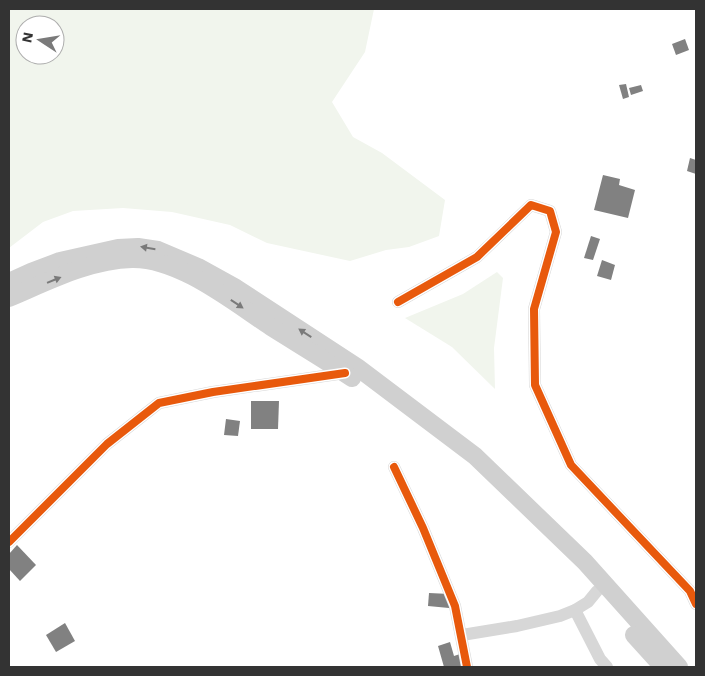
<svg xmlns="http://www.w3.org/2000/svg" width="705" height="676" viewBox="0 0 705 676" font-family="'Work Sans',sans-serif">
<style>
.green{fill:#f1f5ed;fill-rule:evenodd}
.building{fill:#818181}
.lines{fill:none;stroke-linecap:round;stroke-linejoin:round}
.minor{stroke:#d7d7d7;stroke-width:12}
.secondary{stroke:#d0d0d0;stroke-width:18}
.cycleway-casing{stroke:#fff;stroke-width:11}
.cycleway{stroke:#e8590c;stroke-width:8}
.oneway{fill:#7a7a7a}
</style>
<rect width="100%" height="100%" fill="#fff"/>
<g class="green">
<path d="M9,9H374L365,52L332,102L353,137L382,153L445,200L439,236L409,247L386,250L350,261L267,243L230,225L172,212L123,208L73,211L43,222L9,248ZM25,25H55V55H25Z"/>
<polygon points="497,272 503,278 494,348 495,389 452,347 405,318 463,294"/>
</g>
<g class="building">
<polygon points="685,39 689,50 676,55 672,44"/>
<polygon points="626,84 629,97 623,99 619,85"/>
<polygon points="641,85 643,91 631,95 629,88"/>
<polygon points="690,158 696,160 696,174 687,171"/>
<polygon points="603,175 620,179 619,185 635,190 628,218 594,210"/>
<polygon points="591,236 600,239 593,260 584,258"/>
<polygon points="602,260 615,265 611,280 597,276"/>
<polygon points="251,401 279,401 278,429 251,429"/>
<polygon points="226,419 240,421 238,436 224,435"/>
<polygon points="17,545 36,565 20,581 9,569 9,554"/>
<polygon points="429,593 450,594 449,608 428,606"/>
<polygon points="65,623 75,641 56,652 46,635"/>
<polygon points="450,642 454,656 460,654 464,667 444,667 438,646"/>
</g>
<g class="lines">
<g class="minor">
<polyline points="398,302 477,257 531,205 550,211 556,232 534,309 535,385 571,465 690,591 696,604"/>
<polyline points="394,467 423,528 455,606 467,667"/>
<polyline points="9,542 107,444 159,403 213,392 345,373"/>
<polyline points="575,610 600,659 607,667"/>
<polyline points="462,635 517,626 560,616 575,610 588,602 597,591"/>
</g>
<g class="secondary">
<polyline points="9,282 31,272 60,261 118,248 138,247 158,250 198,267 236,288 357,367 475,456 585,562 679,667"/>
<path d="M9,298C47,282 89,260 132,259C179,258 233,302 271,327C298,344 325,360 352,378"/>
<polyline points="634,635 663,667"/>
</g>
<g class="cycleway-casing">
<g id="cycleway">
<polyline points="398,302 477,257 531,205 550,211 556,232 534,309 535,385 571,465 690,591 696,604"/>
<polyline points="394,467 423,528 455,606 467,667"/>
<polyline points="9,542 107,444 159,403 213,392 345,373"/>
</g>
</g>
<use href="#cycleway" class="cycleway"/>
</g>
<defs><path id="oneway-solid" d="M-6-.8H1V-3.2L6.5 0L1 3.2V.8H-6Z" transform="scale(1.25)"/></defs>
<g class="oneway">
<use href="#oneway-solid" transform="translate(148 248) rotate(-170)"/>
<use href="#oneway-solid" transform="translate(54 280) rotate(-22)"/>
<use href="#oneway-solid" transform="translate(237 304) rotate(34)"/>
<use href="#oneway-solid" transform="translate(305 333) rotate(-147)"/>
</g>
<rect width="705" height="676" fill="none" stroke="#333333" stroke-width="20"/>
<g transform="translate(40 40) rotate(282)"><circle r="24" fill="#ffffff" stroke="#adadad"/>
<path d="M0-4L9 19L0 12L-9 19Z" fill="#7a7a7a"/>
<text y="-8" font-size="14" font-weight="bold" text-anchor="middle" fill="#333333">N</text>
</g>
</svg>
